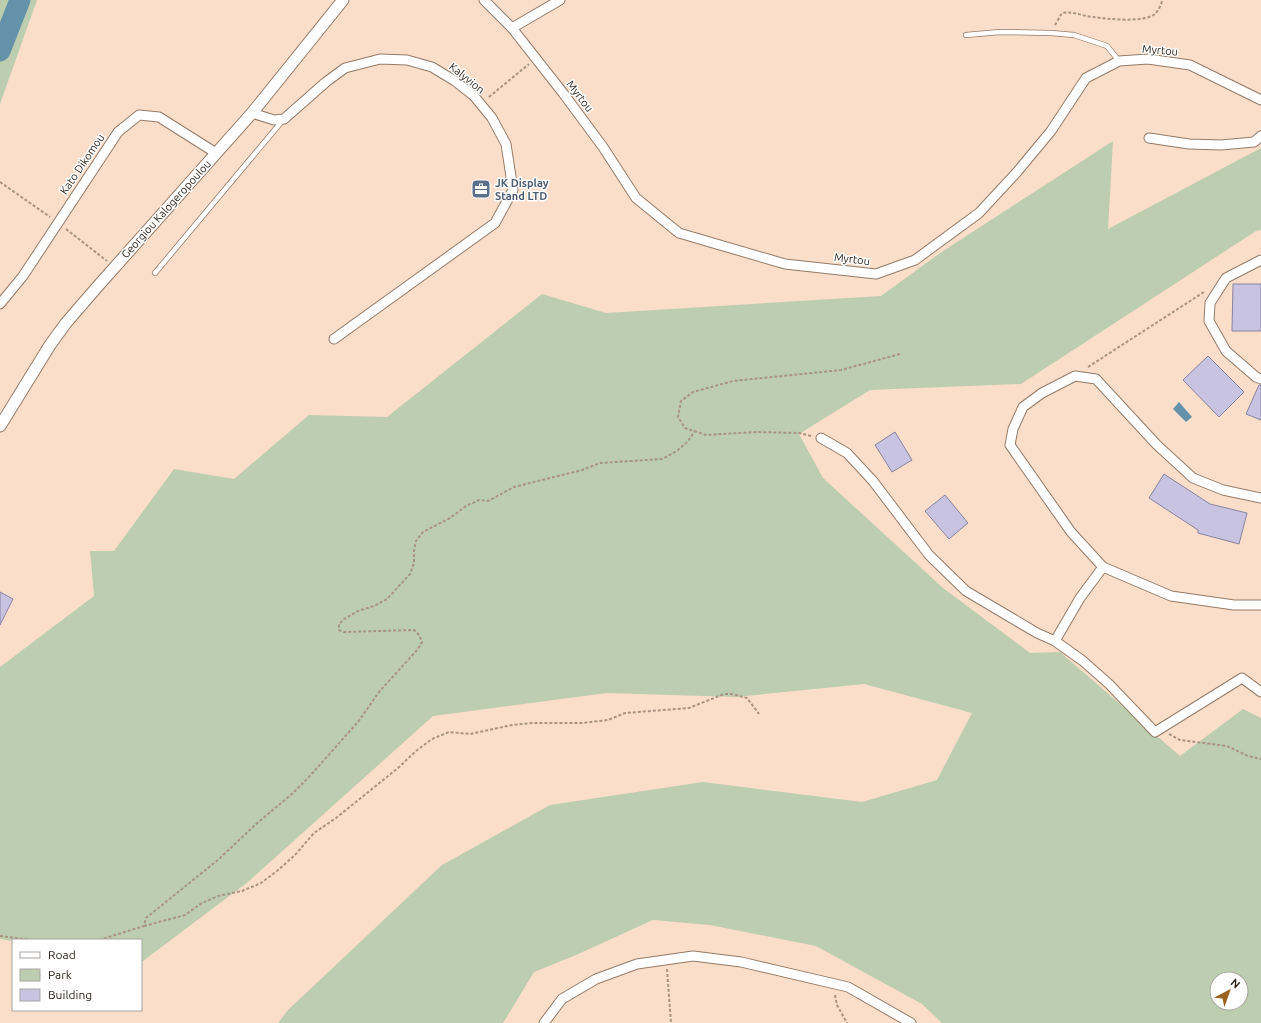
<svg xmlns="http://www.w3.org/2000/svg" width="1261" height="1023" viewBox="0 0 1261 1023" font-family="Ubuntu,sans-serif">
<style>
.green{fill:#bdcdaf;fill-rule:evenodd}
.water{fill:#6392aa}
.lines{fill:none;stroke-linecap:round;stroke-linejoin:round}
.river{stroke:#6392aa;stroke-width:21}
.building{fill:#c8c3e1;stroke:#88839f}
.service-casing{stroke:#947b68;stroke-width:6}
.minor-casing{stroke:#947b68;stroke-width:11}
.tertiary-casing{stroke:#947b68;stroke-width:13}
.path{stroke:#a89383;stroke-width:2;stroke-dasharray:3 2;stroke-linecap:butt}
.service{stroke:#fff;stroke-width:4.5}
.minor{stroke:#fff;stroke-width:9}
.tertiary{stroke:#fff;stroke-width:11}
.labels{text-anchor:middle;stroke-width:3;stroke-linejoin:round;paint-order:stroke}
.street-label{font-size:11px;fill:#291f17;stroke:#fff}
.service-label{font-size:11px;font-weight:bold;fill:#4e5e75;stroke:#fff;text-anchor:start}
</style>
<rect width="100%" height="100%" fill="#fadec9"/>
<g class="green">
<polygon points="0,0 37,0 0,104"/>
<path d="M1113,141L1108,229L1261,148V230L1256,231L1021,384L870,390L799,434L823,478L943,588L1030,653L1060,652L1180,756L1243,709L1261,718V1023H942L922,1004L816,946L710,925L653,920L576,955L534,972L503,1023H278L288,1010L442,865L550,805L703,782L862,802L937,780L972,713L864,684L736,697L607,693L433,716L248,882L143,961L141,960V940H13V941L0,939V667L94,596L90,551H114L174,469L234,479L309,415L387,417L542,294L606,313L881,296L940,253ZM1217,979H1241V1003H1217Z"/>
</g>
<polygon class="water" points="1179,402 1192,417 1186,422 1173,409"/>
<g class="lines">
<polyline class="river" points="0,51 20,0"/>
</g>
<g class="building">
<polygon points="1233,284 1261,284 1261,331 1232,331"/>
<polygon points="1208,356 1244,392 1219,417 1183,380"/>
<polygon points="1259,385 1261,385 1261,420 1246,414"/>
<polygon points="895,432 912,460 892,472 875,445"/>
<polygon points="1164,474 1210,504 1247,513 1239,544 1198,533 1198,530 1149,498"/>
<polygon points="945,495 968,523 949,539 925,511"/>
<polygon points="0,592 13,599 0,625"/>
</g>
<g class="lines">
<g class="service-casing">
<g id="service">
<polyline points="966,35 1000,32 1051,33 1074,35 1107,46 1119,61"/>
<polyline points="155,273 283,120"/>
</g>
</g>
<g class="minor-casing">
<g id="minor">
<polyline points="484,0 512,28 563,93 603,147 636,198 679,233 785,264 876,274 915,260 979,213 1017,172 1051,131 1086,78 1119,61 1148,59 1190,65 1261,100"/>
<polyline points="512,28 560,0"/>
<polyline points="252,113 274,120 284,119 326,82 345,68 380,59 407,60 432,67 455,81 474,96 492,118 506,144 513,190 495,223 334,339"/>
<polyline points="1149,138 1189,144 1221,145 1254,142 1261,136"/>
<polyline points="1261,260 1226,278 1210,303 1209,321 1226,351 1256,377 1261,379"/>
<polyline points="0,304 23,276 118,132 139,115 159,117 216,153"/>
<polyline points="821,438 847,453 873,481 929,555 966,591 1037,633 1055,641 1083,661 1109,684 1155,732 1242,678 1261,692"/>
<polyline points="1261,498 1223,490 1193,478 1157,445 1096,379 1075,376 1042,393 1023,407 1013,429 1010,445 1071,532 1103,567 1171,596 1234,605 1261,605"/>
<polyline points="1055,641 1080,598 1103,567"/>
<polyline points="544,1023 562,999 596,979 637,964 693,956 741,962 848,987 911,1023"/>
</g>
</g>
<g class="tertiary-casing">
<polyline id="tertiary" points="0,426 50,345 66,323 98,286 252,113 343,0"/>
</g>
<g class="path">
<path d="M1055,25L1062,13C1075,11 1081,16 1093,17C1108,19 1143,23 1155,14C1158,11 1162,4 1162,0"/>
<polyline points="489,97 529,64"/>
<polyline points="0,182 50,217"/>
<polyline points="66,229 107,261"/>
<polyline points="1088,367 1204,292"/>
<polyline points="811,436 799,433 756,432 706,435 685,428 678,417 681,401 693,392 733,381 841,370 900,354"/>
<polyline points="1169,734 1180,740 1227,746 1248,756 1261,759"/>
<polyline points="144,926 185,915 202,903 218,896 242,891 261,883 277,871 295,855 314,833 336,818 398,768 416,751 432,739 449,732 470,734 512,725 533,723 582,723 608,720 625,713 689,708 724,694 732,694 747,698 759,714"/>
<polyline points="0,936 33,940"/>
<polyline points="99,940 144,926 146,918 219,859 255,825 293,793 308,778 358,722 379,692 418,649 422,642 419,635 414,630 344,632 339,630 339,624 344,619 358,611 374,606 387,599 410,574 414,563 414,550 416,541 423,532 450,518 466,506 479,500 488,501 514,487 582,470 600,463 662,459 677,451 688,441 695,431"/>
<polyline points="667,969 671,1023"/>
<polyline points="835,995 837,1005 847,1023"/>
</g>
<use href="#service" class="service"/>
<use href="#minor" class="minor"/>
<use href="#tertiary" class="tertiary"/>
</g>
<defs>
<g id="office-square" transform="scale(1)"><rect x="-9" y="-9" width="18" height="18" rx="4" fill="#5c6f8a" stroke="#fff"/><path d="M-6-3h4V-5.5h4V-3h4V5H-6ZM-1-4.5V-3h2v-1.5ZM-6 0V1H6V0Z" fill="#fff"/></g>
</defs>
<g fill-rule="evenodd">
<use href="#office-square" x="481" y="189"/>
</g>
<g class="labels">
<g class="street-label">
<text transform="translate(1160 50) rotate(5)" y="4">Myrtou</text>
<text transform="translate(467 78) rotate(39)" y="4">Kalyvion</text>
<text transform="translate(580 96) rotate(53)" y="4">Myrtou</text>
<text transform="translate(82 164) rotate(-56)" y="4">Kato Dikomou</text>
<text transform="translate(166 209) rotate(-48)" y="4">Georgiou Kalogeropoulou</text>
<text transform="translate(852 259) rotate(7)" y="4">Myrtou</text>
</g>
<g class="service-label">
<text x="495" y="187">JK Display<tspan x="495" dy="13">Stand LTD</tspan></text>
</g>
</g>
<rect x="12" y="939" width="130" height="72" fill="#ffffff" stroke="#a9a5a2"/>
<rect x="20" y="952" width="20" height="6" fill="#ffffff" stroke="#a9a5a2"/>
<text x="48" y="959" font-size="12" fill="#291f17">Road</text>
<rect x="20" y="969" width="20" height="12" fill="#bdcdaf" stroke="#a9a5a2"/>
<text x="48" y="979" font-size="12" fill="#291f17">Park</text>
<rect x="20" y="989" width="20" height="12" fill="#c8c3e1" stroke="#a9a5a2"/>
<text x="48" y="999" font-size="12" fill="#291f17">Building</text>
<g transform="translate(1229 991) rotate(41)"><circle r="19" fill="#ffffff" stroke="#a9a5a2"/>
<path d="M0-3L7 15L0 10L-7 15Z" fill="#9c6320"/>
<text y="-6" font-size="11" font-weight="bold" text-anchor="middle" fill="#291f17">N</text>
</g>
</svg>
